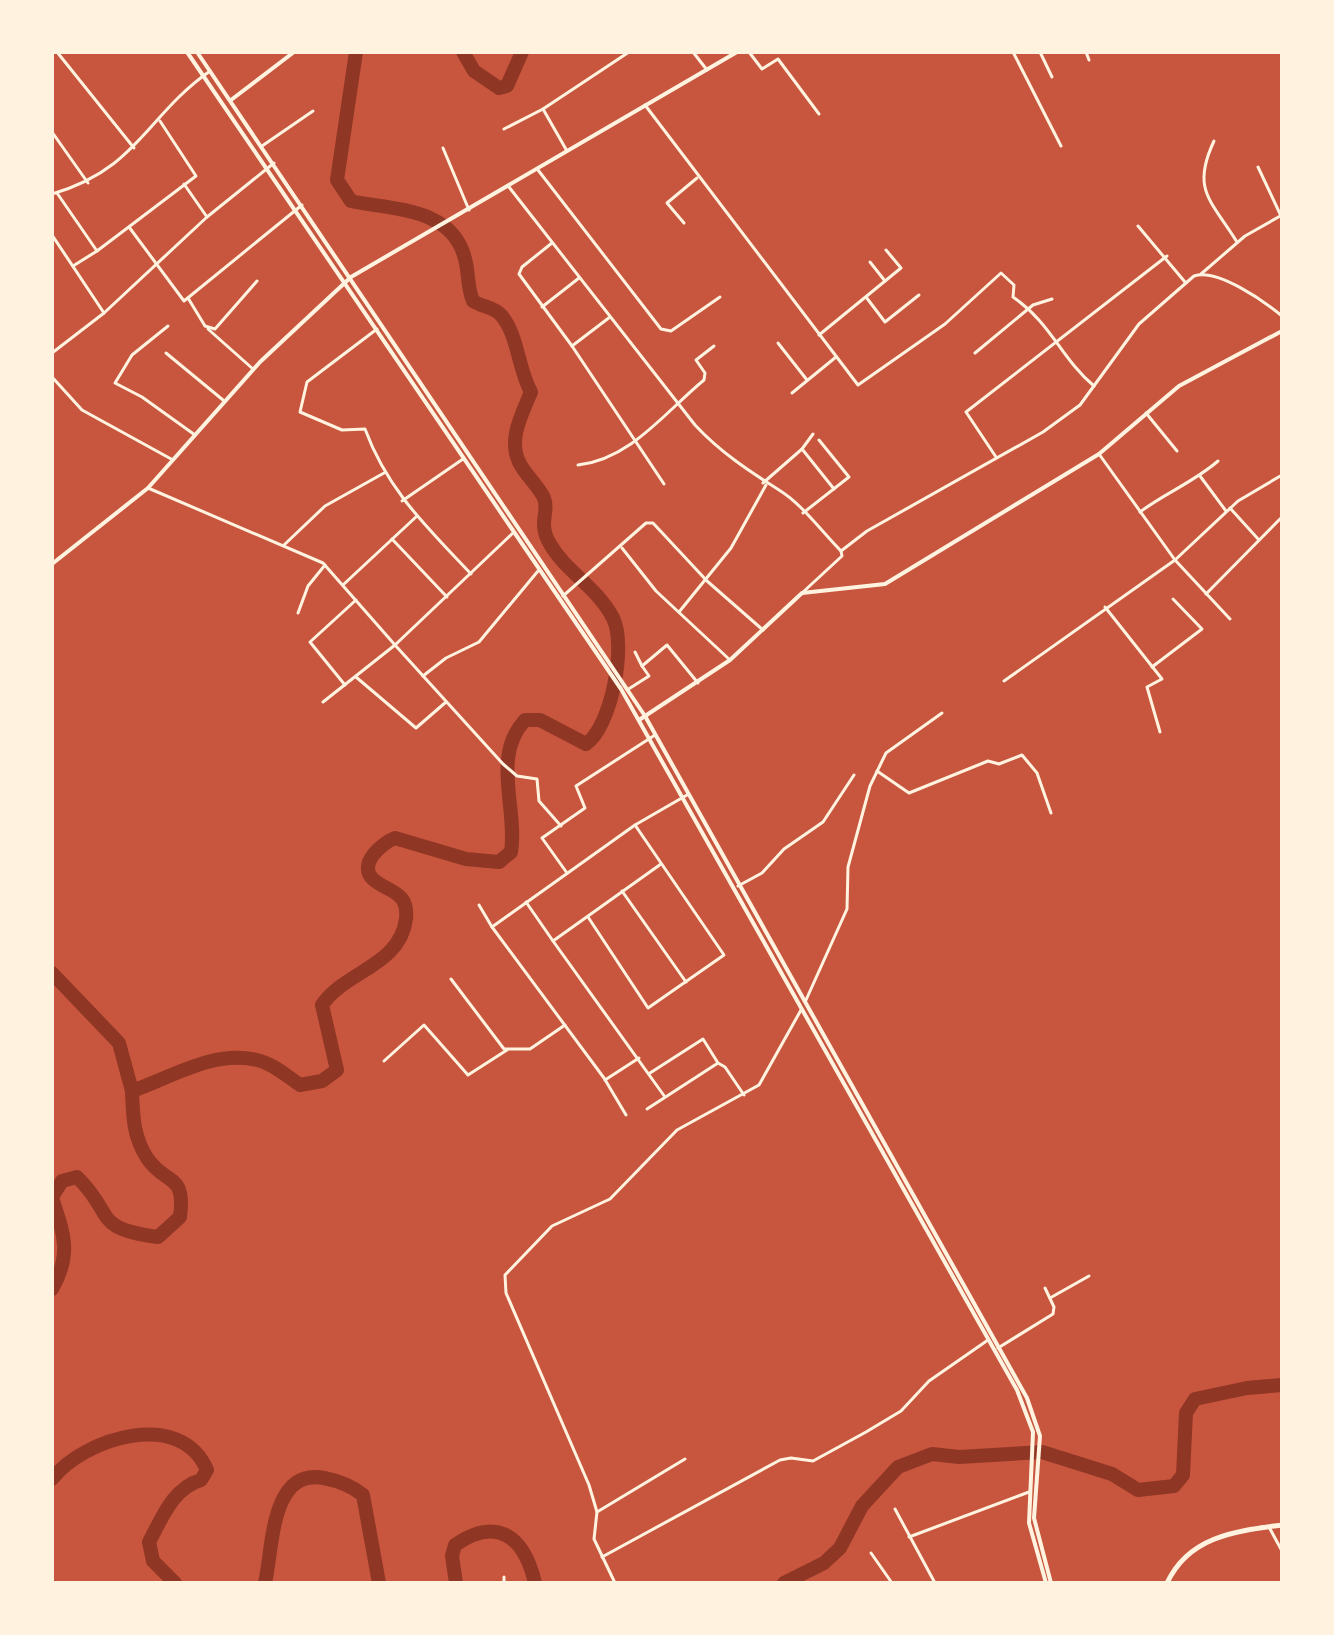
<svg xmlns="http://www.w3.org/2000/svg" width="1334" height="1635" viewBox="0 0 1334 1635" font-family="Inter,sans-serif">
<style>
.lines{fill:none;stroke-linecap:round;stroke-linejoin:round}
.river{stroke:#8f3625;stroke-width:14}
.minor{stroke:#fff3e0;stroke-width:3}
.tertiary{stroke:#fff3e0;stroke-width:4}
.trunk{stroke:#fff3e0;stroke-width:5}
</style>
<rect width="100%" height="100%" fill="#c8553d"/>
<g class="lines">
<g class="river">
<polyline points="463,52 474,71 499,88 507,86 522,52"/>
<path d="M52,973L119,1043L132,1091C172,1077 213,1050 257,1060C272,1063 288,1077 300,1085L322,1081L337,1070L322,1005C345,971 400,966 406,919C409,891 388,892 374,880C356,865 382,843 395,838L466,859L499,862L511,852C518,810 491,756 525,720H540L586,744C611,727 627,646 613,618C598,588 566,572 550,544C537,522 550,512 544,498C538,485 525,475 519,462C508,439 522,414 531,392C518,369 518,334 501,315C494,307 482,307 473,301C467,287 469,273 465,259C453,207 392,210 351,201L337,180L356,52"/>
<path d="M52,1197L62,1181L77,1177C116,1215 91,1228 158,1237L180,1217C186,1172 166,1186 147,1158C133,1136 133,1116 132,1091"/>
<path d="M52,1198C64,1234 72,1254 52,1289"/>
<path d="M52,1479C84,1438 181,1408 207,1470L201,1480C173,1488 162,1518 149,1542L153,1561L175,1583"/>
<path d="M265,1583C273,1549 270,1468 324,1478C339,1481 351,1485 363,1495L379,1583"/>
<path d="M456,1583L452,1556L455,1545C497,1516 524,1536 535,1583"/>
<polyline points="784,1583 824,1563 840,1548 862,1506 898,1467 932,1454 959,1457 1042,1452 1112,1474 1138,1490 1174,1486 1183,1475 1186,1413 1195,1399 1247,1388 1282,1385"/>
</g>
<g class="minor">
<polyline points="57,52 134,148"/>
<polyline points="693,52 707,70"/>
<polyline points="749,52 762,69 778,59 819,114"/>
<polyline points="1013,52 1061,146"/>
<polyline points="1040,52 1052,77"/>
<polyline points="1086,52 1089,60"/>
<path d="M645,105L858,385L945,324L1001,273L1014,285L1013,297C1052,324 1060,357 1094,386"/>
<polyline points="504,129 543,109"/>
<polyline points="52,132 88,183"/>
<path d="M1214,141C1191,190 1211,200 1237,242"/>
<polyline points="262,146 313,111"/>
<polyline points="443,148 469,210"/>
<polyline points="567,151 543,109 629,52"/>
<polyline points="1258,167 1281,216"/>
<polyline points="538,170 661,329 671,331 720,297"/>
<polyline points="184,184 207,217"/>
<path d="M509,187L695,425C720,452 749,471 779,490C802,504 822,532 841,551L842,556L802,593"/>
<polyline points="57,193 97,251 196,176 160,121"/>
<path d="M52,194C138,169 146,116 210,71"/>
<polyline points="684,223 667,203 697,178"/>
<polyline points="1138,226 1185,282"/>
<polyline points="129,227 184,301 302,205"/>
<polyline points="52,235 104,313"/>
<polyline points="552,243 522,267 519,274 572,346 664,484"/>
<polyline points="870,262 885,281"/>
<polyline points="73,266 97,251"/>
<polyline points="1201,274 1245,236 1282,215"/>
<polyline points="866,297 885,322 919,295"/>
<polyline points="188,298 205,326 215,329 257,281"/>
<polyline points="542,307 579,278"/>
<polyline points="168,326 132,355 115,383 142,397 195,435"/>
<polyline points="208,329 253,369"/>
<path d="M377,329L307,382L300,412L342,430L365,429C388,491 427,527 471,574"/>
<polyline points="819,335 901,268 886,250"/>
<polyline points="778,343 807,380"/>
<polyline points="572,346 610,317"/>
<polyline points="52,353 104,313 207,217 274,163"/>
<polyline points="166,353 223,400"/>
<polyline points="975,353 1033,305 1052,299"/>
<polyline points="52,377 82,410 173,460"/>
<polyline points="792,393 836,357"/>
<polyline points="1146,413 1177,451"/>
<polyline points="802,449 834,489"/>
<polyline points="1099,454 1175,560 1230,619"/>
<polyline points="996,457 966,412 1167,256"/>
<path d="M578,465C631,459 665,412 704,380L705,373L696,360L714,346"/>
<polyline points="1200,476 1226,511"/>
<polyline points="763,483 802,449 813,434"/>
<polyline points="148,488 323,563 395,645 514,532"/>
<polyline points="402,501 463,459"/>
<polyline points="1230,508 1259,540"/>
<path d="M1140,512C1165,493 1194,482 1218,461"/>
<polyline points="803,513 849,477 819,440"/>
<polyline points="392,539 447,597"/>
<polyline points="284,545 325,506 384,473"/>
<polyline points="622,548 656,591 730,660"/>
<path d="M841,551L867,531L1043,432L1080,405L1139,324L1194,276C1217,268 1264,301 1282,316"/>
<polyline points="344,584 417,516"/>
<polyline points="1206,594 1282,517"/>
<polyline points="563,596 646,523 653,523 707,581 763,630"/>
<polyline points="1105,607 1162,679 1147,687 1160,732"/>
<polyline points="679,612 731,548 766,485"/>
<polyline points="298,613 308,586 325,565"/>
<polyline points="635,652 642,666"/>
<polyline points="1152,667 1202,629 1173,599"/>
<polyline points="423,676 446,658 479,642 538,571"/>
<polyline points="356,677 416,728 446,702"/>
<polyline points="1004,681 1175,560 1238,501 1282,475"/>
<polyline points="345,685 310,642 356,600"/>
<polyline points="627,690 649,676 642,666 667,645 698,683"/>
<polyline points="323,702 395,645 503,764 517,776 537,779 539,801 561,826"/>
<polyline points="877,771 909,793 988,761 999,764 1022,755 1037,773 1051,813"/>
<polyline points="567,873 542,838 585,808 576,786 655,735"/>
<polyline points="738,886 762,873 784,849 823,822 854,775"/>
<polyline points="622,891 686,982"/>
<polyline points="526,902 553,941 661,864"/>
<polyline points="479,905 492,927"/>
<polyline points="588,917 648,1008 724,955 635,825"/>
<polyline points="553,941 665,1097"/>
<polyline points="451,979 504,1049 530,1049 565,1025"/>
<polyline points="806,1000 847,909 848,867 870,786 886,753 942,713"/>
<polyline points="384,1061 424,1025 468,1075 507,1050"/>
<polyline points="718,1063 725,1067 744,1095"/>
<polyline points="605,1080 639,1058"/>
<polyline points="647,1109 718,1063 703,1039 650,1073"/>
<polyline points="626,1115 604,1078 492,927 635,825 687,795"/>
<polyline points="1050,1298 1089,1276"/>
<polyline points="998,1348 1053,1314 1054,1307 1045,1288"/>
<polyline points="895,1509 935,1583"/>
<polyline points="597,1512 685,1459"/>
<polyline points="1269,1527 1282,1551"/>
<polyline points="909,1537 1029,1492"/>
<polyline points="871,1553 892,1583"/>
<polyline points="602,1557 780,1460 791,1458 813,1461 866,1432 901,1411 929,1381 988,1340"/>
<polyline points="504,1577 504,1583"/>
<polyline points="615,1583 594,1539 597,1512 589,1485 506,1293 505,1275 552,1226 610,1199 677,1130 759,1085 801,1010"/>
</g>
<g class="tertiary">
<polyline points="187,52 621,689 1017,1390 1033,1432 1029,1523 1046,1583"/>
<polyline points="197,52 645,716 1027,1398 1040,1436 1034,1518 1051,1583"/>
<polyline points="231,100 294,52"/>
<polyline points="52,564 148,488 260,362 351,277 737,52"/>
<polyline points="639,720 730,660 802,593 885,584 1099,454 1179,386 1282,331"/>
</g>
<path class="trunk" d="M1167,1583C1189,1536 1236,1531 1282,1525"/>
</g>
<rect width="1334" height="1635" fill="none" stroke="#fff3e0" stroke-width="108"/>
</svg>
